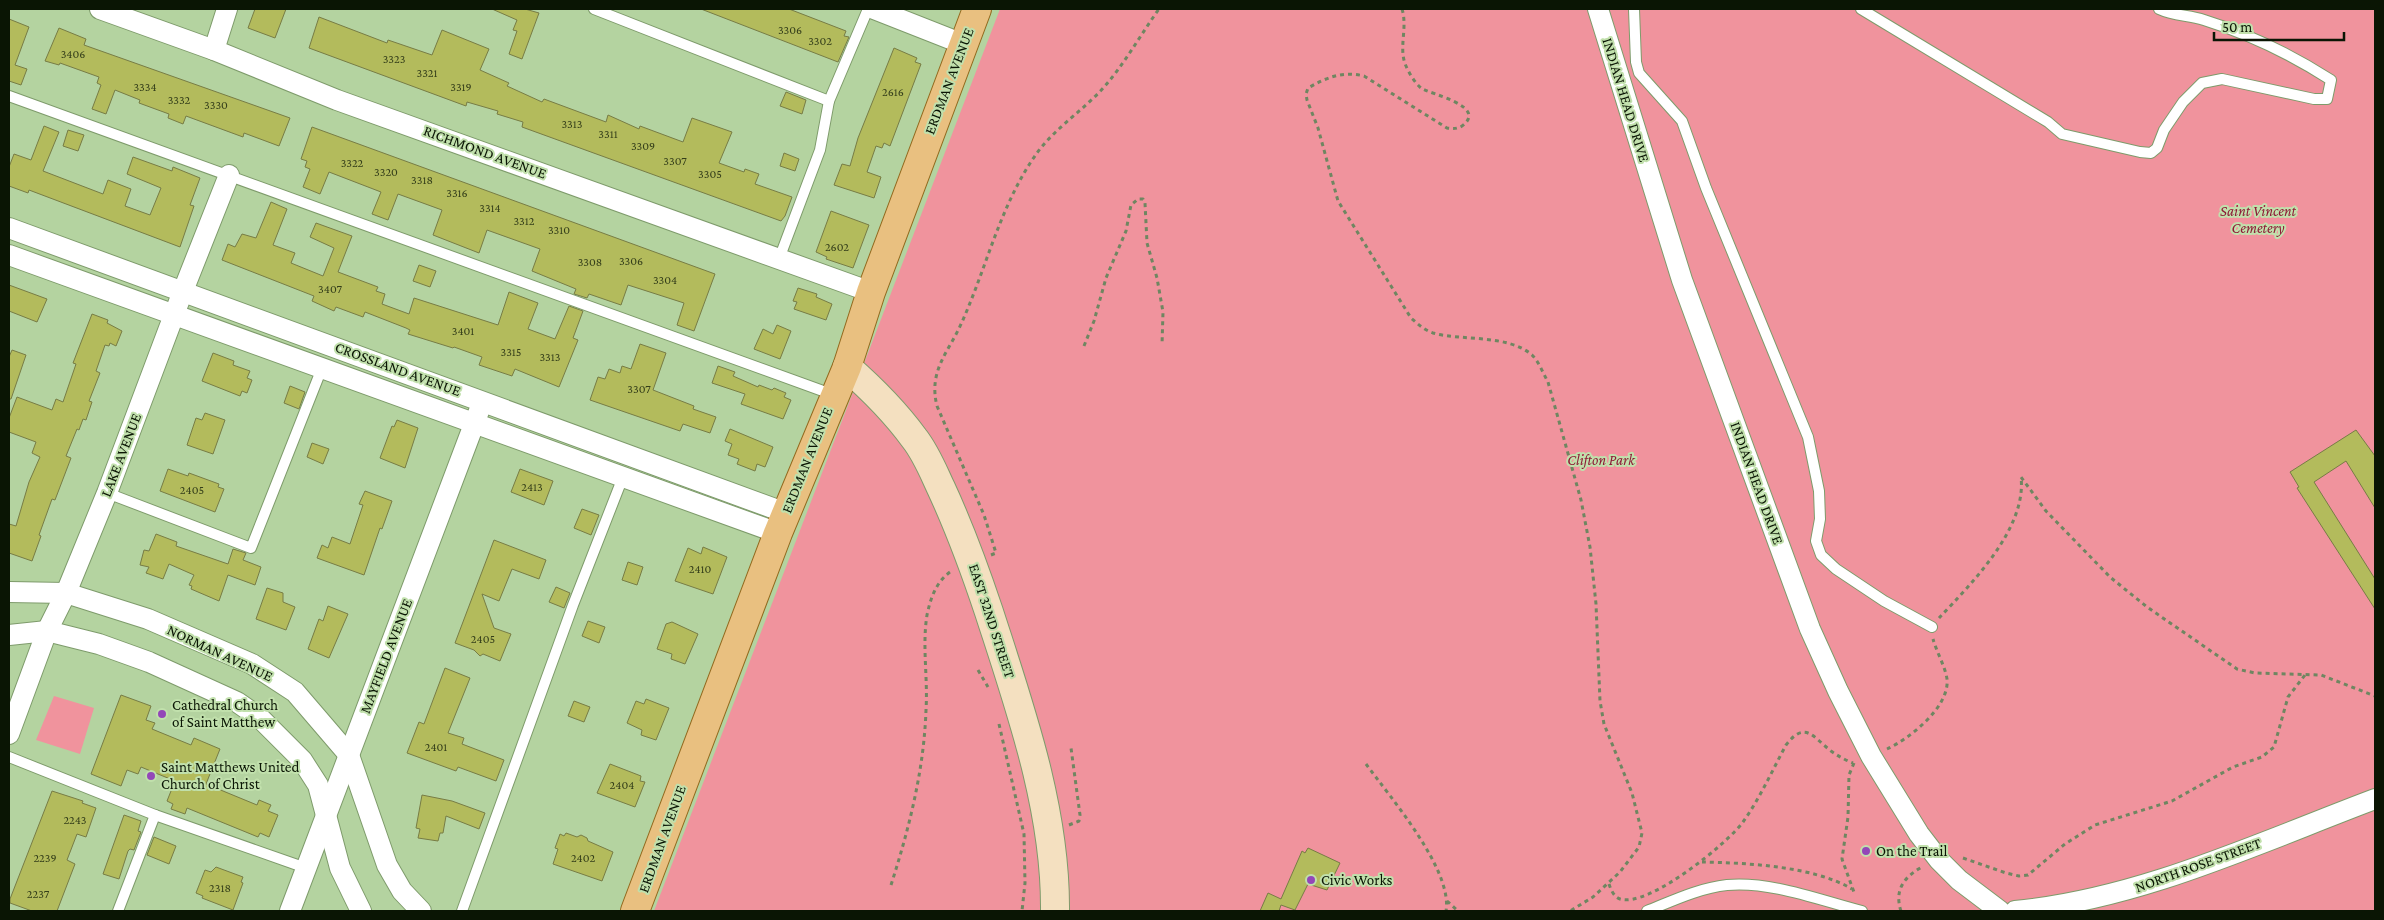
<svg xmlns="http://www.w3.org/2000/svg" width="2384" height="920" viewBox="0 0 2384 920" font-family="'Crimson Pro',serif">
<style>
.green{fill:#f0939d}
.building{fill:#b3bb5c;stroke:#777c45}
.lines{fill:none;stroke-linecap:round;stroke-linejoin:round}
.lane-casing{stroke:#7e9b6b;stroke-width:12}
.street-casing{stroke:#7e9b6b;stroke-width:22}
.secondary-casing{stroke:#7e9b6b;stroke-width:30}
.primary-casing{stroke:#92691e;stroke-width:30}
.path{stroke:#6f8661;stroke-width:3;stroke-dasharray:4 4;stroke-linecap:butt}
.lane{stroke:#fff;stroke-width:10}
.street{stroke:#fff;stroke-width:20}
.secondary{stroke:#f4e0c0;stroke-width:28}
.primary{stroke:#e9c080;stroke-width:28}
.poi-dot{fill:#9347b8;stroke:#c1e0ac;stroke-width:2}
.labels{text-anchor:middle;stroke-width:4;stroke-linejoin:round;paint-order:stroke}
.number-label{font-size:12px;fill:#343e1a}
.street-label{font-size:15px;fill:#0a1504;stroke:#c1e0ac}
.park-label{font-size:15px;font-style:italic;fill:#8d1a36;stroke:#c1e0ac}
.poi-label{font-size:15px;fill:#0a1504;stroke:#c1e0ac;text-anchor:start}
</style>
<rect width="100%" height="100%" fill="#b4d3a0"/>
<g class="green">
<polygon points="1000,9 2375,9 2375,911 654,911"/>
<polygon points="54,696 94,708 80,754 36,740"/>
</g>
<g class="building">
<polygon points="255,9 286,9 275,38 248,28"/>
<polygon points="492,9 525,9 539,13 522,59 509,54 517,31 513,30 517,20"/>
<polygon points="701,9 789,9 846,31 844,36 849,37 838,62"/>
<polygon points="319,17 387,43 388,40 432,55 442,30 489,49 480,70 509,83 507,86 542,102 544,99 606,122 608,115 639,129 640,126 683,142 692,118 732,132 719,163 744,172 745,169 759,174 755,184 792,197 785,216 781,221 522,127 523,122 497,114 498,111 467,102 466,106 309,48"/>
<polygon points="9,19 29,27 15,65 27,69 21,85 9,81"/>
<polygon points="59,28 86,39 84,45 290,118 279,146 244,133 243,137 186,116 183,124 168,118 169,114 139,103 140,100 115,90 106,114 92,109 101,85 97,83 99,77 60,63 59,65 45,61"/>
<polygon points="894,48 917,58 915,62 921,64 890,146 884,143 882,148 876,146 867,172 881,177 874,198 834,185 842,164 850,166 858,138"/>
<polygon points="786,92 806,100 802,114 780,106"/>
<polygon points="44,126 59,132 43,171 103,194 108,180 131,189 125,206 150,215 161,188 127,174 133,157 172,171 173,167 200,178 190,205 194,206 180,247 29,190 28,193 9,186 9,167 14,154 31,160"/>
<polygon points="312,127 715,274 694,331 677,325 684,303 628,285 621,305 589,294 587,298 574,294 576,289 532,271 540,249 487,230 479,253 433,235 442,210 398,194 388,220 372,214 381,192 329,172 320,194 303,187 310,169 305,167 307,161 301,159"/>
<polygon points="68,130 84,135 78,151 63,146"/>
<polygon points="784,153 799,159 795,171 780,166"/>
<polygon points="271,202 287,209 273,245 295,253 291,263 323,276 334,248 310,237 316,223 352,236 338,272 378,287 376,291 385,294 382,304 409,314 414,298 498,325 509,292 538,303 528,329 555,339 569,306 583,311 573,338 578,340 559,387 515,369 512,376 479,365 482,357 454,347 453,348 408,334 410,330 406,328 365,312 363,317 336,307 334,311 312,301 314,296 222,260 228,244 235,247 242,234 256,238"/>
<polygon points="831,211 869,225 853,268 826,259 827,257 816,252"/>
<polygon points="419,265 436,271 430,287 413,281"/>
<polygon points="9,285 47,299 37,322 9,311"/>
<polygon points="798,288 817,294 816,297 832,304 826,320 794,309 797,302 793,301"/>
<polygon points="92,314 108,320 107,323 122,331 116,346 110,343 109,346 105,345 96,371 100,373 89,401 92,402 86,420 83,419 79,430 77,429 66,456 71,458 55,500 52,499 39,535 41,536 32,561 9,553 9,524 16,526 29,482 40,457 32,453 36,442 9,432 9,418 17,397 52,410 56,399 63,402 76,364 73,363"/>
<polygon points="777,325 791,331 780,359 754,349 763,329 773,334"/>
<polygon points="640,344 666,353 653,390 694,406 693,409 716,417 710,433 683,424 680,431 590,400 598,377 605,379 609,369 620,373 622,366 631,369"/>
<polygon points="12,350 26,355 11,399 9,399 9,357"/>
<polygon points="213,353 234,361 233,365 250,371 247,378 252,380 247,393 242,391 240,396 202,381"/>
<polygon points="718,366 735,372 733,376 758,387 759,385 772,390 774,388 786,393 784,397 791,400 783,419 741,404 745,394 712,383"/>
<polygon points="290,386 305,392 299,409 284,403"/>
<polygon points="205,413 225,420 213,454 187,445 196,418 202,420"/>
<polygon points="397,420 418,428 405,468 380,458 392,426 394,427"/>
<polygon points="730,429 773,447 765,467 757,464 755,471 737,464 739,459 728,455 732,444 725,441"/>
<polygon points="2356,430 2375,456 2375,508 2346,461 2314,482 2375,579 2375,609 2297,488 2299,487 2290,472"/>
<polygon points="312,443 329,449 323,464 307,457"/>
<polygon points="168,469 188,476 189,473 219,484 218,487 224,489 215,512 160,491"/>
<polygon points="520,469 553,481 544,505 511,492"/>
<polygon points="365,491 392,501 382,529 380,528 364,575 317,558 322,545 328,548 332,537 350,544 363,505 359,504"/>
<polygon points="582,509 599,515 591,535 574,528"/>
<polygon points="156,534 177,542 176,546 228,564 233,549 246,553 243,560 261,567 255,585 228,575 219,601 191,589 192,586 189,585 194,575 169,564 163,579 146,573 149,567 140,565 144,550 149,551"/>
<polygon points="494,540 546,560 539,579 512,569 499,601 482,594 494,628 511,634 500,661 483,654 480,656 474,650 455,643"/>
<polygon points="703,547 727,557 713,594 675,581 688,548 701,554"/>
<polygon points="628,562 643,567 637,585 622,580"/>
<polygon points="556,587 570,593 564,608 549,602"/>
<polygon points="267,588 283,593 283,602 295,607 286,630 256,619"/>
<polygon points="328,606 348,614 329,658 308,649 319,619 323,621"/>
<polygon points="588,621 605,627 599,643 582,636"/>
<polygon points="672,622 698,634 685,664 671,659 672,654 657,649 666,624"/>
<polygon points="445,668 470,678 448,733 464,738 462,744 504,760 496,781 458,767 456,771 407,753 419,722 424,724"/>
<polygon points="121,695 151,706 146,720 155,723 152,729 191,745 194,738 220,749 206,784 257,805 259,800 271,805 268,811 278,815 269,837 260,833 258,837 187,808 185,814 171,809 173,804 167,801 175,781 141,767 138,774 127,770 121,786 91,774"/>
<polygon points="646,699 669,708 656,740 641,735 642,730 627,723 636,701 644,704"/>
<polygon points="574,701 590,707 584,722 568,716"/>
<polygon points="610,764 641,776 640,781 645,782 635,807 597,793"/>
<polygon points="52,791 83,801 82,803 96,808 86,837 77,834 67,860 75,864 57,911 32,911 10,903 10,899"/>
<polygon points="422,795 452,801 485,813 479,829 446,816 443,833 440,833 438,841 418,838 420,829 416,828"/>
<polygon points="124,815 141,821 138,831 141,832 134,850 130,849 128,851 119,879 103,874"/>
<polygon points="566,833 577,837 581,835 587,838 588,841 613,852 602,881 553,864 558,849 555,848 560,834 564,836"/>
<polygon points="154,837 176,846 169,864 147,855"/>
<polygon points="1308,848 1340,863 1327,890 1308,884 1295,910 1281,905 1279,911 1260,911 1268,893 1281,899 1302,851 1305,853"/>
<polygon points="216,867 243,877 241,882 243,883 233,910 202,898 203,896 196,893 205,870 211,872"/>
</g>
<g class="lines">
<g class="lane-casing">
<g id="lane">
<polyline points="594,9 829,101 868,9"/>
<polyline points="1634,9 1636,62 1639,73 1682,121 1706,188 1808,437 1819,491 1820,519 1816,541 1821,555 1836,569 1884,601 1932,627"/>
<path d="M1861,9L2048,122L2062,134L2140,152L2151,153L2157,148L2164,130L2183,102L2202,83L2222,79L2314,99H2327L2331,80C2292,55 2249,34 2204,20C2189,15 2174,16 2159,9"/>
<polyline points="9,96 834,395"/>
<polyline points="779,259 820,150 829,101"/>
<polyline points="107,493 251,548 322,368"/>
<polyline points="9,757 155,815 118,911"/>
<polyline points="155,815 306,868"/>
<polyline points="462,911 573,605 623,477"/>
<path d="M1647,911C1672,901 1699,888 1727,885C1771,881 1819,900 1862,911"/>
</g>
</g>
<g class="street-casing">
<g id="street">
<polyline points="100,9 214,50 337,100 871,292"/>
<polyline points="874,9 963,44"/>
<polyline points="1598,9 1682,280 1810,629 1838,691 1871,756 1919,834 1939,860 1959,880 2000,911"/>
<polyline points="214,50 227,9"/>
<polyline points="9,228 786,513"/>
<polyline points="9,255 778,533"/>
<polyline points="9,592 66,593 148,619 252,664 295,692 349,755 387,865 402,891 421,911"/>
<polyline points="9,635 47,631 99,644 149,662 237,702 260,718 302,760 318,785 340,868 361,911"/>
<polyline points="9,734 47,631 66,593 107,493 183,291 229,175"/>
<polyline points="290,911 479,411"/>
<path d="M2015,911C2140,899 2258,843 2375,799"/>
</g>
</g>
<g class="secondary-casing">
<path id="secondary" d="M847,367C871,388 895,412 914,438C926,453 933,471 941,488C960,529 975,570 989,612C1020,708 1056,809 1055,911"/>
</g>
<g class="primary-casing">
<polyline id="primary" points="635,911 778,533 847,367 871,292 977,9"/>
</g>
<g class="path">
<path d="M1402,9C1408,28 1398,48 1406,66C1409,73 1415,83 1421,88C1429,94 1489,106 1462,126C1457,129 1453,129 1447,128L1364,76C1343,71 1327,77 1308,88L1306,94L1307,100L1318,128L1338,201L1411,318C1418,324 1424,330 1433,333C1462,341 1508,334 1532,355C1539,362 1543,373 1548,382L1581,500L1590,547L1596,604L1600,701L1604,724L1632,793L1642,833L1639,847L1620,872L1593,897L1570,911"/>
<polyline points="1084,346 1094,321 1106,278 1126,231 1131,205 1138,199 1143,199 1145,203 1147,243 1157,278 1163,312 1162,345"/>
<path d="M991,555L996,553L984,515L937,406C928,370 949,352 962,322C987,266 1001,203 1037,153C1056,127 1084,110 1105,86C1125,63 1141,34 1159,9"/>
<path d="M1939,618C1972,583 2027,528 2021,477L2046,511L2110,577L2147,607L2237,669L2255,673L2321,675L2375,696"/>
<polyline points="978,670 988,687"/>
<polyline points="999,724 1024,834 1025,883 1022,911"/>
<path d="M1887,749C1909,739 1950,707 1947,679C1945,666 1937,653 1933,639"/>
<polyline points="1854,763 1849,775 1848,817 1842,859 1855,895"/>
<path d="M1366,764C1390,797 1453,870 1446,911"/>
<polyline points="1069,825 1079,821 1080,815 1071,748"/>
<polyline points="1963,858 2006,873 2019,876 2028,875 2065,844 2095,825 2172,801 2233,767 2262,757 2274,747 2288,697 2305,675"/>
<path d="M1702,862C1747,863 1813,866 1852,889"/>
<path d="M1609,884C1611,890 1614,897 1620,899C1648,908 1727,844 1743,822C1760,798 1772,771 1786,745C1805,720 1813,737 1831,751C1838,756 1845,760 1853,763"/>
<path d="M891,885C909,829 924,770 926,710C928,678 922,646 927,615C931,596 937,580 953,570"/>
<polyline points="1447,901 1458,911"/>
<path d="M1901,911C1894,890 1904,877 1922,867"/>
</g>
<use href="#lane" class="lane"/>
<use href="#street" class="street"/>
<use href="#secondary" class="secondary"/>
<use href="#primary" class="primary"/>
</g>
<g class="poi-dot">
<circle cx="162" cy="714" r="5"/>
<circle cx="151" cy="776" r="5"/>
<circle cx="1866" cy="851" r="5"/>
<circle cx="1311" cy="880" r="5"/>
</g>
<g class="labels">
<g class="number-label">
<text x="790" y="34">3306</text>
<text x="820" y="45">3302</text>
<text x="73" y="58">3406</text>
<text x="394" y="63">3323</text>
<text x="427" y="77">3321</text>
<text x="145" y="91">3334</text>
<text x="461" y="91">3319</text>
<text x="893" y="96">2616</text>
<text x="179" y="104">3332</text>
<text x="216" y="109">3330</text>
<text x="572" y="128">3313</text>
<text x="608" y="138">3311</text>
<text x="643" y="150">3309</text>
<text x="675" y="165">3307</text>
<text x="352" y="167">3322</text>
<text x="386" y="176">3320</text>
<text x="710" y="178">3305</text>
<text x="422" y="184">3318</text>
<text x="457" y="197">3316</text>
<text x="490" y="212">3314</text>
<text x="524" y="225">3312</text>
<text x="559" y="234">3310</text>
<text x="837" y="251">2602</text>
<text x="631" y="265">3306</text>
<text x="590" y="266">3308</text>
<text x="665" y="284">3304</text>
<text x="330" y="293">3407</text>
<text x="463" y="335">3401</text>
<text x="511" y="356">3315</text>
<text x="550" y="361">3313</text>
<text x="639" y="393">3307</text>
<text x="532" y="491">2413</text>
<text x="192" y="494">2405</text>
<text x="700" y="573">2410</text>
<text x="483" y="643">2405</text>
<text x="436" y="751">2401</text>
<text x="622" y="789">2404</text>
<text x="75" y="824">2243</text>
<text x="45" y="862">2239</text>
<text x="583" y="862">2402</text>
<text x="220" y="892">2318</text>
<text x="38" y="898">2237</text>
</g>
<g class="street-label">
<text transform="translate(949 81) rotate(-69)" y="5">ERDMAN AVENUE</text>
<text transform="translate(1626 100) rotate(73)" y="5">INDIAN HEAD DRIVE</text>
<text transform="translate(485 152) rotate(20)" y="5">RICHMOND AVENUE</text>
<text transform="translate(398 369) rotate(20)" y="5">CROSSLAND AVENUE</text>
<text transform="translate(121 455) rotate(-69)" y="5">LAKE AVENUE</text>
<text transform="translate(807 460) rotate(-68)" y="5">ERDMAN AVENUE</text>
<text transform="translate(1757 483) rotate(70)" y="5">INDIAN HEAD DRIVE</text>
<text transform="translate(992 621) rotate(72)" y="5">EAST 32ND STREET</text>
<text transform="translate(220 653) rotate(25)" y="5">NORMAN AVENUE</text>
<text transform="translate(386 656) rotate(-69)" y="5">MAYFIELD AVENUE</text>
<text transform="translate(662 839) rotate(-70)" y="5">ERDMAN AVENUE</text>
<text transform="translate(2198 865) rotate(-20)" y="5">NORTH ROSE STREET</text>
</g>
<g class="park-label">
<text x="2258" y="216">Saint Vincent<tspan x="2258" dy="17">Cemetery</tspan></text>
<text x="1601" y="465">Clifton Park</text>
</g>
<g class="poi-label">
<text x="172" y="710">Cathedral Church<tspan x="172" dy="17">of Saint Matthew</tspan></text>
<text x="161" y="772">Saint Matthews United<tspan x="161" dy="17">Church of Christ</tspan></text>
<text x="1876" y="856">On the Trail</text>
<text x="1321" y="885">Civic Works</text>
</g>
</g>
<rect width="2384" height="920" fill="none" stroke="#0a1504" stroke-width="20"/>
<path d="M2214 32v8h130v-8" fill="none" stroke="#0a1504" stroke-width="2.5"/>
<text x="2222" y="32" font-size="15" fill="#0a1504" stroke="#c1e0ac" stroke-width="4" paint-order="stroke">50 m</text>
</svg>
